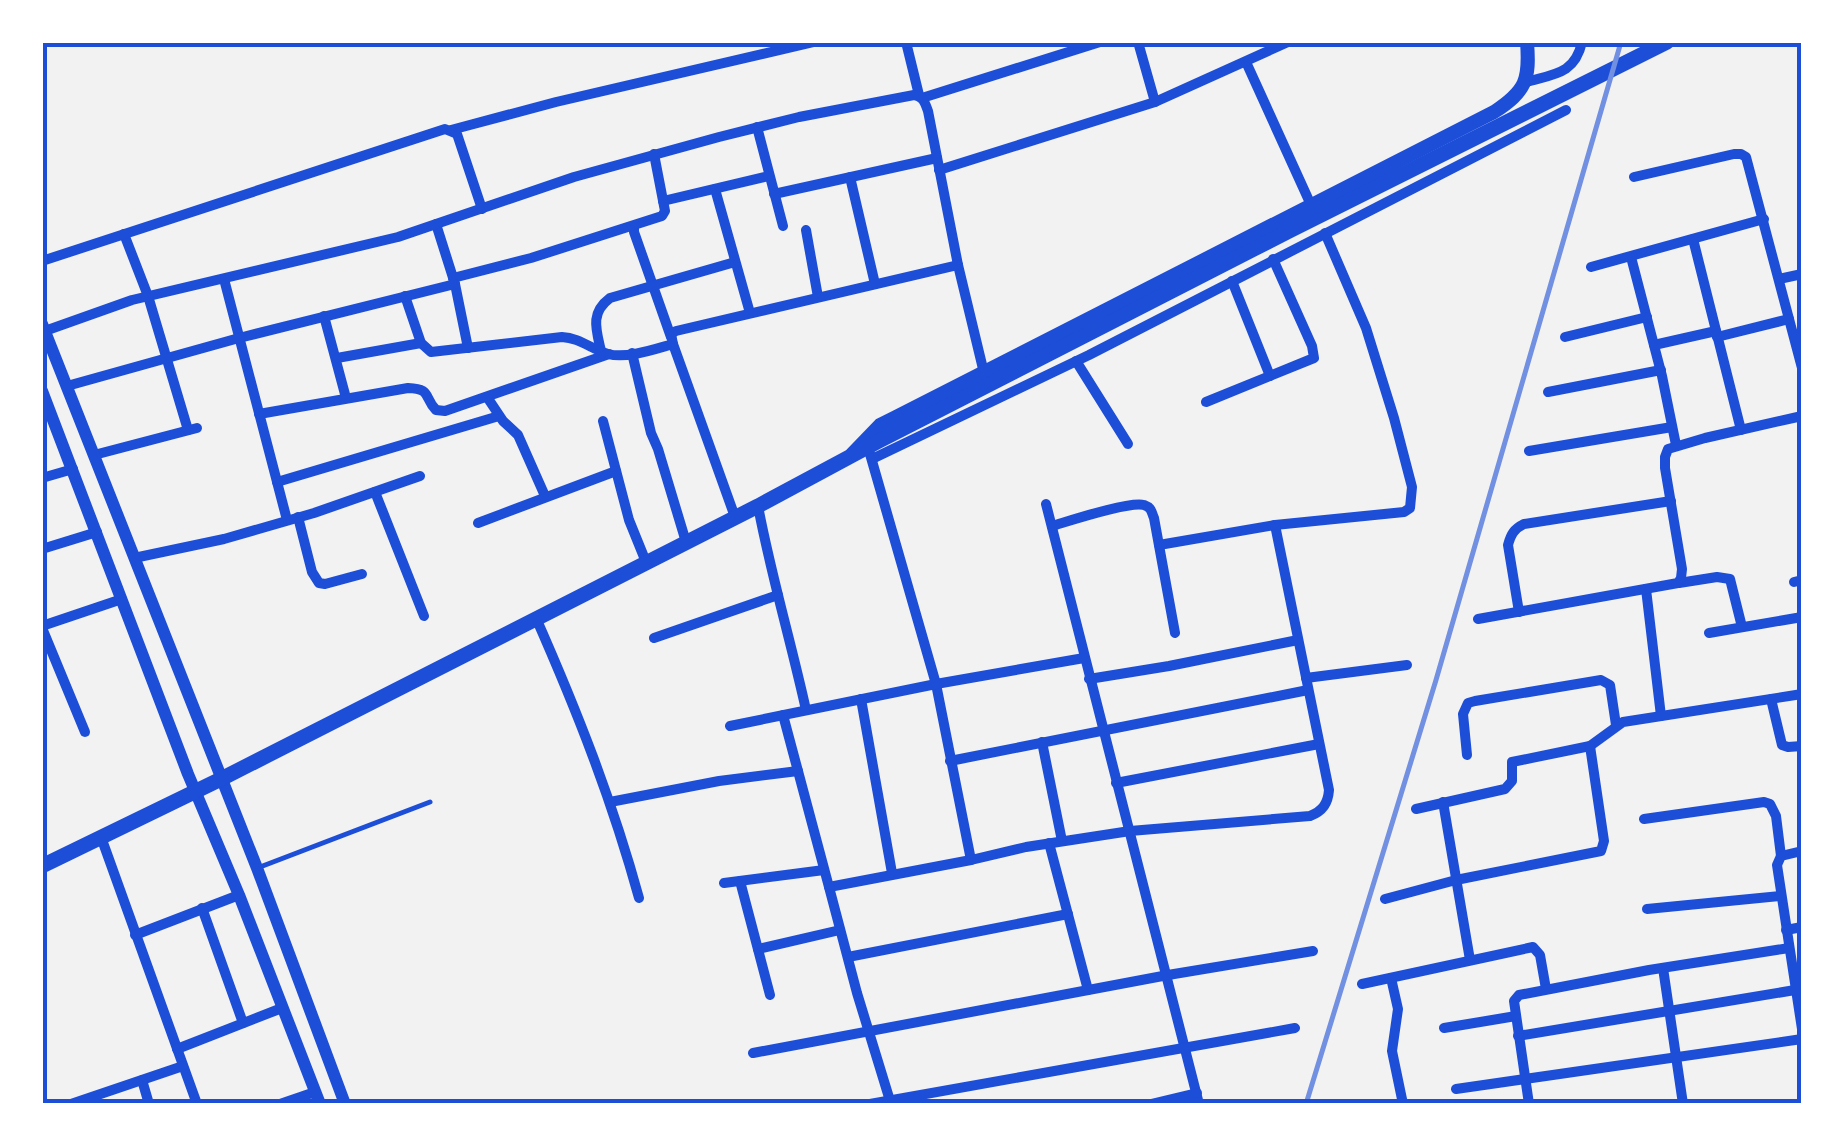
<svg xmlns="http://www.w3.org/2000/svg" width="1844" height="1146" viewBox="0 0 1844 1146" font-family="'Open Sans',sans-serif">
<style>
.lines{fill:none;stroke-linecap:round;stroke-linejoin:round}
.service{stroke:#1d4ed8;stroke-width:5}
.minor{stroke:#1d4ed8;stroke-width:10}
.tertiary{stroke:#1d4ed8;stroke-width:12}
.secondary{stroke:#1d4ed8;stroke-width:14}
.primary{stroke:#1d4ed8;stroke-width:15}
.rail{stroke:#7290e2;stroke-width:5}
.neatline{fill:none;stroke:#1d4ed8;stroke-width:4}
</style>
<rect width="100%" height="100%" fill="#f2f2f2"/>
<g class="lines">
<polyline class="service" points="260,867 430,802"/>
<g class="minor">
<polyline points="906,42 919,95"/>
<polyline points="1138,42 1155,102"/>
<polyline points="1246,62 1311,205"/>
<path d="M1526,82C1554,74 1575,74 1582,42"/>
<polyline points="922,98 1100,42"/>
<polyline points="757,127 783,226"/>
<polyline points="451,130 556,102 814,42"/>
<polyline points="939,170 1155,102 1288,42"/>
<polyline points="850,177 875,284"/>
<polyline points="1634,177 1734,154 1741,154 1746,157 1802,368"/>
<polyline points="715,189 750,313"/>
<polyline points="774,194 937,158"/>
<polyline points="663,201 769,176"/>
<polyline points="436,224 455,284 468,348"/>
<polyline points="634,226 634,232 671,337"/>
<polyline points="806,230 818,297"/>
<polyline points="124,234 148,296 188,430"/>
<polyline points="1693,239 1741,430"/>
<polyline points="1631,257 1662,376 1676,445"/>
<polyline points="42,261 445,129 457,134 482,209"/>
<polyline points="1591,267 1764,219"/>
<polyline points="453,278 531,258 662,216 665,211 654,154"/>
<polyline points="224,279 287,520"/>
<polyline points="1779,279 1802,274"/>
<polyline points="1232,281 1270,376"/>
<path d="M405,296L421,343L431,352L562,337C580,338 591,349 608,354C627,359 655,349 673,344L735,517"/>
<polyline points="324,316 346,398"/>
<path d="M42,332L132,300L398,237L574,177L719,137L799,117L914,95C923,96 925,103 928,111L958,265L984,373"/>
<polyline points="1565,337 1647,317"/>
<polyline points="1717,337 1789,319"/>
<polyline points="673,344 671,334 676,331 958,265"/>
<polyline points="1654,345 1716,331"/>
<path d="M601,351C596,329 590,313 610,298L735,262"/>
<polyline points="632,353 651,433 658,449 686,542"/>
<polyline points="337,358 421,343"/>
<polyline points="1076,361 1128,444"/>
<polyline points="67,386 239,338 455,284"/>
<polyline points="1548,392 1661,370"/>
<polyline points="487,397 503,421 518,435 545,496"/>
<polyline points="1206,402 1314,358 1312,346 1273,259"/>
<path d="M259,414L408,388C432,389 423,396 436,410L445,411L609,354"/>
<polyline points="603,421 629,520 646,562"/>
<polyline points="868,447 936,684 971,860 829,887 857,993 891,1104"/>
<polyline points="1529,451 1672,427"/>
<polyline points="94,455 197,428"/>
<polyline points="872,459 1089,355 1566,110"/>
<polyline points="42,478 73,469"/>
<polyline points="277,482 499,416"/>
<polyline points="375,492 424,616"/>
<polyline points="1046,504 1199,1104"/>
<path d="M758,506C771,575 791,642 806,710"/>
<polyline points="298,517 312,572 319,583 325,584 362,574"/>
<polyline points="478,523 616,471"/>
<path d="M1052,526C1069,521 1129,501 1144,505C1152,508 1151,511 1154,518L1175,633"/>
<polyline points="1159,545 1275,525 1404,512 1410,508 1412,487 1394,418 1366,328 1325,233"/>
<polyline points="42,549 97,532"/>
<polyline points="134,558 224,539 314,513 420,476"/>
<polyline points="1794,582 1802,580"/>
<polyline points="1679,583 1717,577 1730,579 1742,627"/>
<polyline points="1646,589 1661,716"/>
<path d="M1519,612L1508,545C1511,534 1514,529 1524,524L1671,501"/>
<path d="M536,618C577,711 612,800 639,898"/>
<polyline points="1478,619 1678,583 1681,578 1682,569 1665,468 1665,457 1668,449 1705,438 1802,416"/>
<polyline points="42,626 122,599"/>
<polyline points="42,628 85,732"/>
<polyline points="1709,633 1802,617"/>
<polyline points="654,638 778,595"/>
<polyline points="1306,678 1407,665"/>
<polyline points="1089,679 1169,666 1298,640"/>
<polyline points="861,699 892,873"/>
<polyline points="1771,699 1782,745 1788,747 1802,746"/>
<polyline points="783,715 829,887"/>
<polyline points="730,726 936,684 1084,658"/>
<polyline points="1042,742 1062,841"/>
<polyline points="1467,755 1463,714 1468,703 1475,701 1601,680 1610,685 1616,725"/>
<polyline points="950,761 1308,690"/>
<polyline points="1116,783 1319,744"/>
<polyline points="610,802 719,781 798,771"/>
<polyline points="1443,802 1470,960"/>
<polyline points="1416,809 1505,789 1512,781 1512,762 1590,746 1623,722 1802,694"/>
<polyline points="1644,819 1764,802 1770,804 1776,816 1781,856"/>
<polyline points="101,837 197,1104"/>
<polyline points="1049,843 1088,990"/>
<polyline points="1802,851 1781,856 1777,865 1802,1029"/>
<path d="M971,860L1026,847L1130,831L1310,816C1323,811 1328,803 1329,790L1275,525"/>
<polyline points="740,881 770,995"/>
<polyline points="724,883 824,870"/>
<polyline points="1385,899 1456,880 1601,851 1604,841 1590,746"/>
<polyline points="202,908 243,1023"/>
<polyline points="1647,909 1781,896"/>
<polyline points="1786,930 1802,927"/>
<polyline points="135,935 239,895"/>
<polyline points="758,949 840,930"/>
<polyline points="848,957 1068,914"/>
<polyline points="1663,968 1683,1104"/>
<polyline points="1391,978 1398,1009 1392,1051 1403,1104"/>
<polyline points="1362,984 1533,947 1540,955 1546,989"/>
<polyline points="1444,1028 1516,1016"/>
<polyline points="1518,1036 1795,990"/>
<polyline points="177,1049 282,1008"/>
<polyline points="753,1053 1168,975 1313,951"/>
<polyline points="142,1080 149,1104"/>
<polyline points="1456,1089 1802,1039"/>
<polyline points="71,1104 183,1066"/>
<polyline points="280,1104 315,1092"/>
<polyline points="870,1104 1295,1028"/>
<polyline points="1151,1104 1197,1093"/>
<polyline points="1529,1104 1514,1001 1519,995 1649,970 1789,948"/>
</g>
<g class="tertiary">
<polyline points="42,324 257,868 345,1104"/>
<polyline points="42,391 188,774 239,895 320,1104"/>
</g>
<path class="secondary" d="M852,454L880,425L896,417L1494,112C1526,91 1530,80 1527,42"/>
<polyline class="primary" points="42,866 221,779 758,506 879,441 1289,231 1667,42"/>
<polyline class="rail" points="1306,1104 1436,680 1621,42"/>
</g>
<rect width="1844" height="1146" fill="none" stroke="#ffffff" stroke-width="90"/>
<rect x="45" y="45" width="1754" height="1056" class="neatline"/>
</svg>
